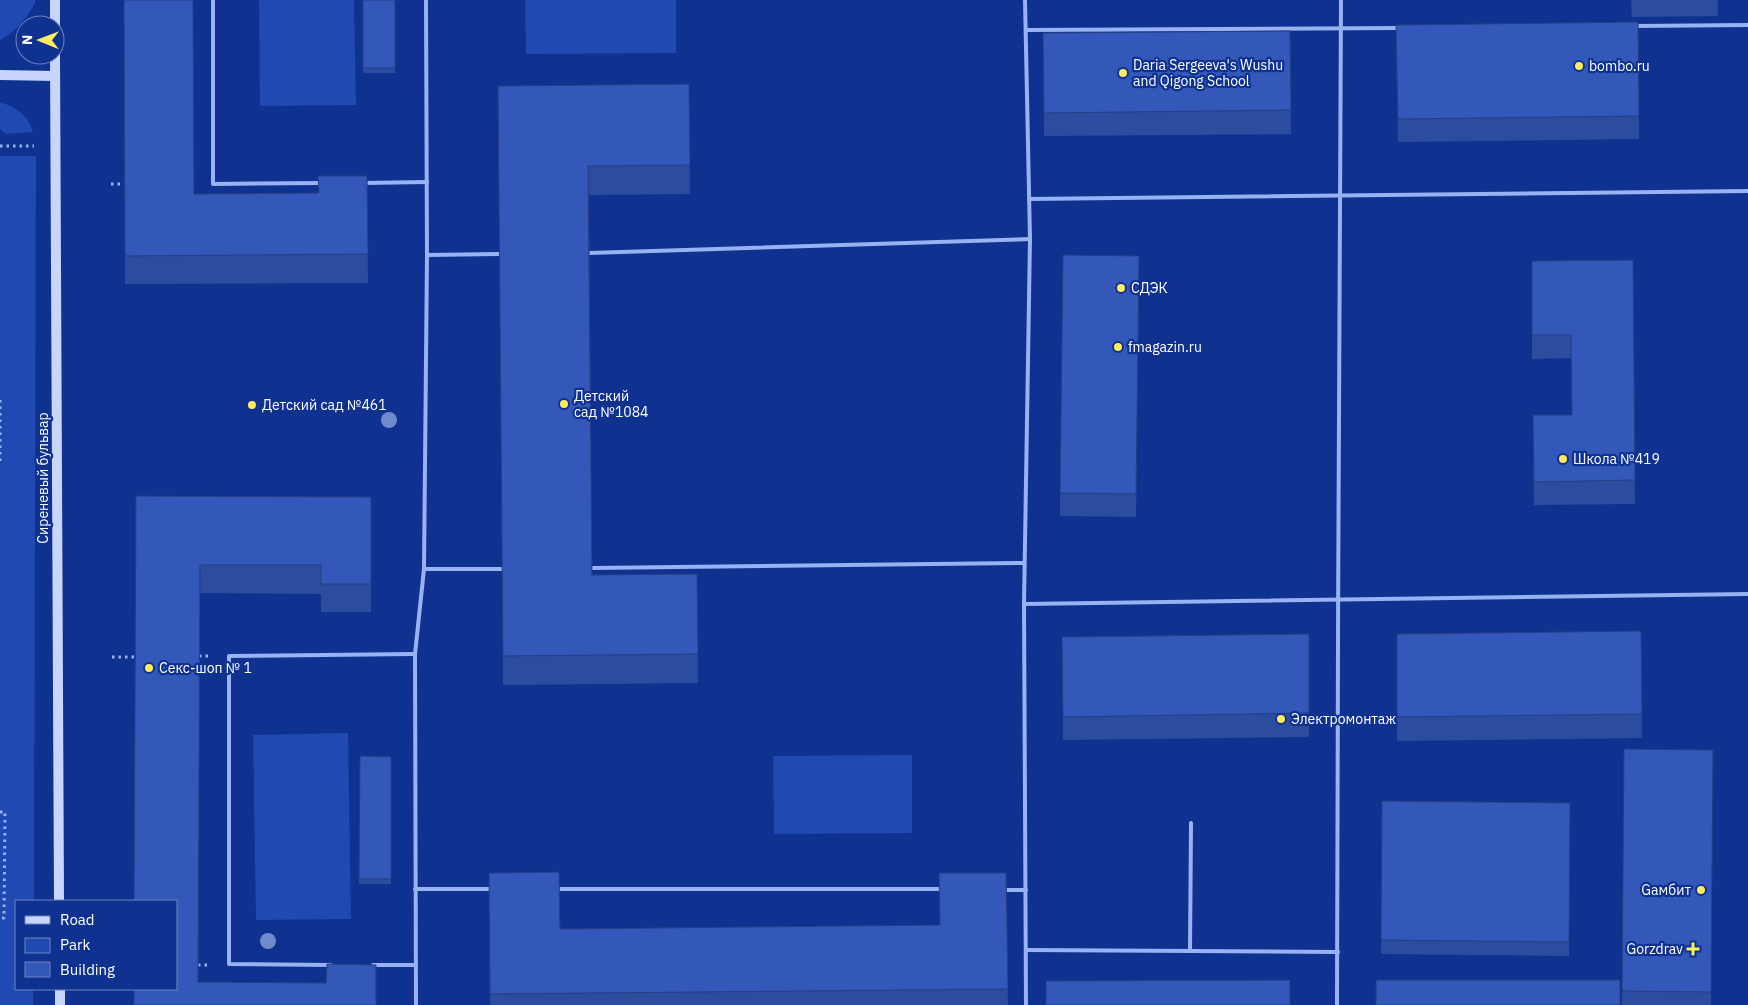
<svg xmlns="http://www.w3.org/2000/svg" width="1748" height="1005" viewBox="0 0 1748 1005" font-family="'IBM Plex Sans',sans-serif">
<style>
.green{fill:#2049b1}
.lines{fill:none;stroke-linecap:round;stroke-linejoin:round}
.path{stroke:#99b2f4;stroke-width:3;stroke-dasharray:2.5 4;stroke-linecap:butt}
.service{stroke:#99b2f4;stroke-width:4}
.secondary{stroke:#c8d6fd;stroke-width:10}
.tree{fill:#708acd}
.wall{fill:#2c4c9f}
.building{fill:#3358b9;stroke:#243e82}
.poi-dot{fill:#ffeb5b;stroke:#0f3291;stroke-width:2}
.labels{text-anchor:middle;stroke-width:4.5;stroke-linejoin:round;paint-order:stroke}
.poi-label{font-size:14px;fill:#fff;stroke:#0f3291;text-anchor:start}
.street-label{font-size:14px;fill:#fff;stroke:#0f3291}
</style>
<rect width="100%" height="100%" fill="#0f3291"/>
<g class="green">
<path d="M0,0H35V3C26,19 17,31 0,40Z"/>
<polygon points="259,0 354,0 356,105 260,106"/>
<polygon points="525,0 676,0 676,53 526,54"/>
<path d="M0,102C17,108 28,115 33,132L6,134L0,129Z"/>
<polygon points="0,156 36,156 34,901 16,901 16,989 33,989 33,1005 0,1005"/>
<polygon points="348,733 351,919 256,920 253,735"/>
<polygon points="912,755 912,833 774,834 773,756"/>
</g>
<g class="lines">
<g class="path">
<polyline points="0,146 34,146"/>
<polyline points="111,184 125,184"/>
<polyline points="0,400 0,463"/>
<polyline points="199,656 211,656"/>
<polyline points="112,657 135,657"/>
<polyline points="0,812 5,812 4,918 0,918"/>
<polyline points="198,965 211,965"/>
</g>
<g class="service">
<polyline points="213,0 213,184 322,183"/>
<polyline points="1025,0 1030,239 1024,604 1026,1005"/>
<polyline points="1633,26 1748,25"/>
<polyline points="1026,30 1401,28"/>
<polyline points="364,183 427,182"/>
<polyline points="1029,199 1748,191"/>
<polyline points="589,253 1030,239"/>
<polyline points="427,255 499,254"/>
<polyline points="592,568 1024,563"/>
<polyline points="424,569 502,569"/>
<polyline points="1024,604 1748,594"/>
<polyline points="415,889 493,889"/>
<polyline points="555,889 943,889"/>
<polyline points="1003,890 1026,890"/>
<polyline points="1026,950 1338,952"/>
<polyline points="1190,951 1191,823"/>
<polyline points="331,965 229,964 229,656 415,654"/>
<polyline points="373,965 416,965"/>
<polyline points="416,1005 415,654 424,569 427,255 426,0"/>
<path d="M1337,1005C1339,670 1337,335 1341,0"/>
</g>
<g class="secondary">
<polyline points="55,25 55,0"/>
<polyline points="55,55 59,901"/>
<polyline points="0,75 55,76"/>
<polyline points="60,989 60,1005"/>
</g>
</g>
<g class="tree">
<circle cx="389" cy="420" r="8"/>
<circle cx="268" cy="941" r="8"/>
</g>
<g class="wall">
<polygon points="124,0 194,194 318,193 367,176 368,283 125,284"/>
<rect x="363" y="0" width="32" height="73"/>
<polygon points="1631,0 1718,0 1718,16 1632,17"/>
<polygon points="1638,22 1639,139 1398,142 1396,48"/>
<polygon points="1290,31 1291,134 1044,136 1043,33"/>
<polygon points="689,84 690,194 589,195 592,575 697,574 698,683 503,685 498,114"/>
<polygon points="1633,260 1635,504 1534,505 1533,415 1572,415 1571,358 1532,359 1532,261"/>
<polygon points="1139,279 1136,517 1060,516 1060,493"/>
<polygon points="136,496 371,497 371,612 321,612 321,594 200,593 198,982 134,1005"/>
<polygon points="1641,631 1642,738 1397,741 1397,634"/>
<polygon points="1309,634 1309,737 1063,740 1062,637"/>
<polygon points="1624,749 1713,750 1711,1005 1622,1005"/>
<polygon points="360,756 391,757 391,884 359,884"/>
<polygon points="1382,801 1570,803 1569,956 1381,954"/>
<polygon points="489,873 560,929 940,925 1006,873 1008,1005 490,1005"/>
</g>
<g class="building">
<polygon points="124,0 193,0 194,194 319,193 318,176 367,176 368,254 125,256"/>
<rect x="363" y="0" width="32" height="68"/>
<polygon points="1638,22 1639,116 1398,119 1396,25"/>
<polygon points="1290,31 1291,110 1044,113 1043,33"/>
<polygon points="689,84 690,165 588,166 592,575 697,574 698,654 503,656 498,86"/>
<polygon points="1063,255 1139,256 1136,494 1060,493"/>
<polygon points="1633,260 1635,480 1534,482 1533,415 1572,415 1571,335 1532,335 1532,261"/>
<polygon points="136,496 371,497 371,584 321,584 321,565 200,565 198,982 326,983 327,964 376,965 376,1005 134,1005 134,989 176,989 176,901 134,901"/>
<polygon points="1641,631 1642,714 1397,717 1397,634"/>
<polygon points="1309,634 1309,713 1063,717 1062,637"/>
<polygon points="1624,749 1713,750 1711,992 1622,991"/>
<polygon points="360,756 391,757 391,879 359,879"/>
<polygon points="1382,801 1570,803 1569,942 1381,940"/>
<polygon points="559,872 560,929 940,925 939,873 1006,873 1008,989 490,994 489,873"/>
<polygon points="1290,980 1290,1005 1046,1005 1046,981"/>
<rect x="1376" y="980" width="244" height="25"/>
</g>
<g class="poi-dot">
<circle cx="1579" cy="66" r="5"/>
<circle cx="1123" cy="73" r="5"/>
<circle cx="1121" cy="288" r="5"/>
<circle cx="1118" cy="347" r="5"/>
<circle cx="564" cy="404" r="5"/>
<circle cx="252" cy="405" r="5"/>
<circle cx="1563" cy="459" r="5"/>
<circle cx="149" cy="668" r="5"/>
<circle cx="1281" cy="719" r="5"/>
<circle cx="1701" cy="890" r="5"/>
<path d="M1690.5 941.5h5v5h5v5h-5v5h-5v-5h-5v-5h5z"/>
</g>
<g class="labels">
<g class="poi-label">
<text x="1133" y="70">Daria Sergeeva's Wushu<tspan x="1133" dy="16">and Qigong School</tspan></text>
<text x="1589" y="71">bombo.ru</text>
<text x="1131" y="293">СДЭК</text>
<text x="1128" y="352">fmagazin.ru</text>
<text x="574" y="401">Детский<tspan x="574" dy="16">сад №1084</tspan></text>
<text x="262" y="410">Детский сад №461</text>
<text x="1573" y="464">Школа №419</text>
<text x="159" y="673">Секс-шоп № 1</text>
<text x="1291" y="724">Электромонтаж</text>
<text x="1691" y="895" text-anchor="end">Gамбит</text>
<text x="1683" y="954" text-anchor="end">Gorzdrav</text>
</g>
<g class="street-label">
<text transform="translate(43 478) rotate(-90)" y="5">Сиреневый бульвар</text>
</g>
</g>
<rect x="15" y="900" width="162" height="90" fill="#0f3291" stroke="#6f84bd"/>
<rect x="25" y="916" width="25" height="8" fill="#c8d6fd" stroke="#6f84bd"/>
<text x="60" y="925" font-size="15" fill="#ffffff">Road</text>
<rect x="25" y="938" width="25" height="15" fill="#2049b1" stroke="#6f84bd"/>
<text x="60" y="950" font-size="15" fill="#ffffff">Park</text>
<rect x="25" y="962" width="25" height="15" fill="#3358b9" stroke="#6f84bd"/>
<text x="60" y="975" font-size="15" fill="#ffffff">Building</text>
<g transform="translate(40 40) rotate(271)"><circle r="24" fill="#0f3291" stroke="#6f84bd"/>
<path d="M0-4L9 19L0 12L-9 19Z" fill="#ffeb5b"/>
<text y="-8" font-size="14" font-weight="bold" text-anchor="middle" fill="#ffffff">N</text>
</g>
</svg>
